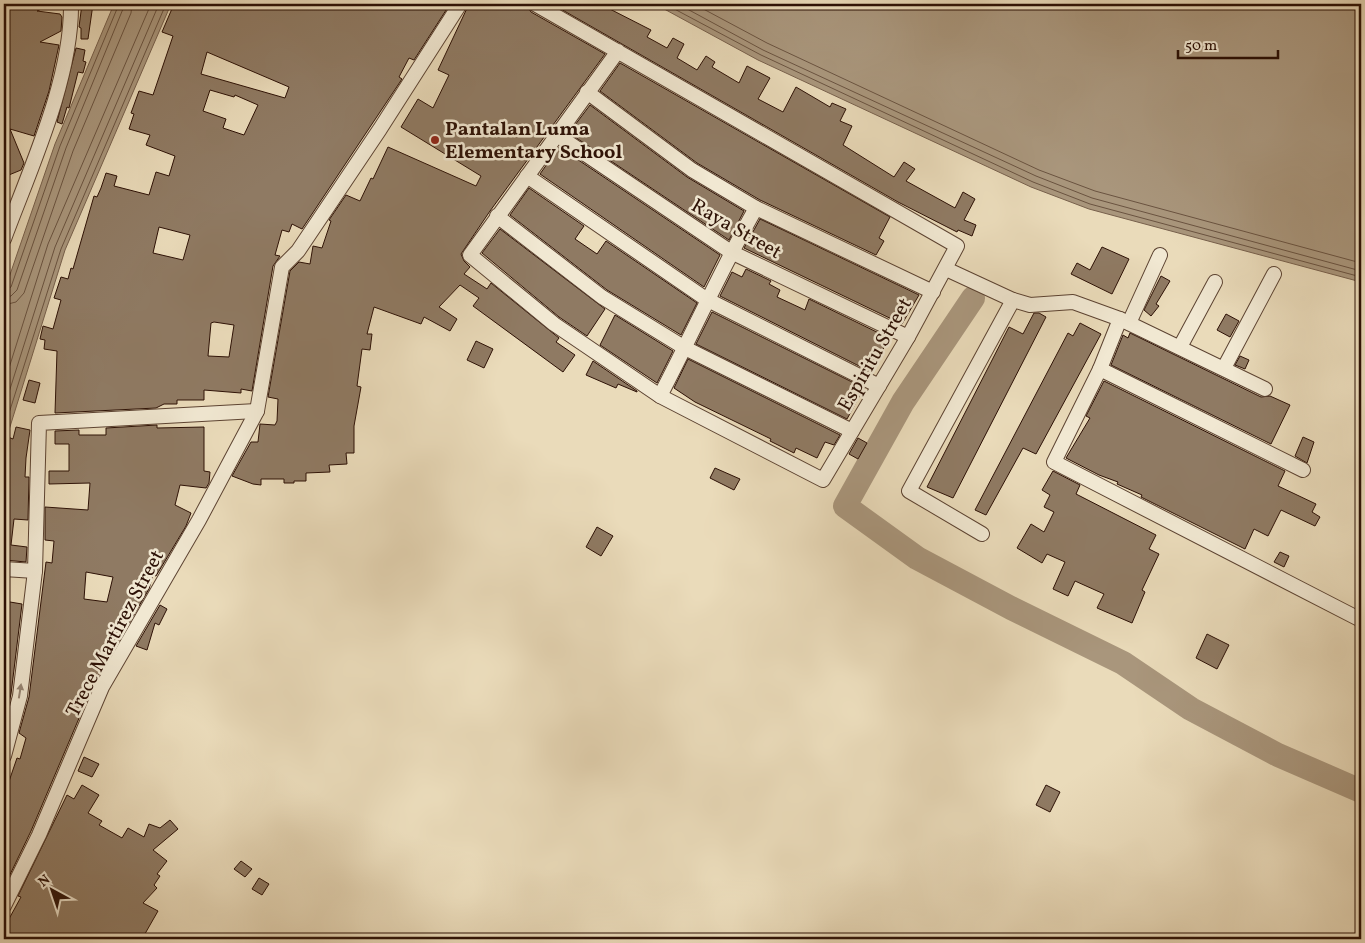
<svg xmlns="http://www.w3.org/2000/svg" width="1365" height="943" viewBox="0 0 1365 943" font-family="Vollkorn,serif">
<style>
.water{fill:#a9967c;stroke:#77604c}
.lines{fill:none;stroke-linecap:round;stroke-linejoin:round}
.shore{stroke:#6a5340;stroke-width:1}
.river{stroke:#a9967c;stroke-width:24}
.building{fill:#8f7a63;stroke:#2c1005;fill-rule:evenodd}
.street-casing{stroke:#5c4332;stroke-width:16}
.street{stroke:#f1e8d2;stroke-width:14}
.oneway{fill:#988776}
.poi-dot{fill:#8f2418;stroke:#f1e8d2;stroke-width:2}
.labels{text-anchor:middle;stroke-width:5;stroke-linejoin:round;paint-order:stroke}
.poi-label{font-size:20px;font-weight:bold;fill:#2c1005;stroke:#f1e8d2;text-anchor:start}
.street-label{font-size:20px;fill:#2c1005;stroke:#f1e8d2}
</style>
<rect width="100%" height="100%" fill="#eadbba"/>
<filter id="stains"><feTurbulence type="fractalNoise" baseFrequency=".004" numOctaves="4"/><feColorMatrix values="0 0 0 0 .2 0 0 0 0 .09 0 0 0 0 .02 0 0 0 .5 -.17"/></filter>
<radialGradient id="worn" r=".72"><stop offset=".6" stop-color="#630" stop-opacity="0"/><stop offset="1" stop-color="#630" stop-opacity=".3"/></radialGradient>
<g class="water">
<polygon points="114,4 171,4 65,250 4,446 4,292 55,144"/>
<polygon points="655,4 1361,4 1361,282 1089,209 1031,187 758,60"/>
</g>
<g class="lines">
<g class="shore">
<polyline points="665,4 761,55 1033,182 1090,204 1361,277"/>
<polyline points="678,4 763,50 1036,176 1092,198 1361,271"/>
<polyline points="694,4 767,43 1039,170 1095,191 1361,263"/>
<polyline points="4,291 11,287 60,146 119,4"/>
<polyline points="4,298 11,296 17,290 66,148 125,4"/>
<polyline points="4,305 16,302 24,293 73,151 131,13 132,4"/>
<polyline points="4,384 48,244 151,4"/>
<polyline points="4,408 55,247 159,4"/>
<polyline points="4,429 61,249 166,4"/>
</g>
<polyline class="river" points="973,298 903,402 845,506 917,558 1011,608 1123,663 1191,709 1278,755 1361,791"/>
</g>
<g class="building">
<polygon points="4,4 53,4 37,11 60,14 62,17 61,31 40,42 59,45 49,91 34,136 10,129 24,163 21,170 4,177"/>
<polygon points="82,4 93,4 88,39 81,39 81,28 79,27"/>
<path d="M174,4H450L414,60L409,58L399,77L402,79L302,229L292,224L289,232L282,230L275,255L280,256L273,266L252,391L241,389V393L204,390V400H177V404H164L156,408L55,413L57,351L44,349L45,340L40,339L43,326L53,329L61,300L54,298L61,277L68,279L71,268L73,269L94,196L97,197L101,188L106,173L117,176L114,186L149,195L156,172L169,176L175,156L146,145L150,135L129,129L134,114L131,113L139,91L153,95L173,36L162,32ZM207,52L289,87L285,98L201,74ZM210,90L234,97L235,95L258,105L244,135L223,128L226,119L203,111ZM159,227L190,235L183,260L153,253ZM214,322L234,325L229,357L208,356L211,323Z"/>
<polygon points="469,4 526,4 531,12 605,54 490,211 461,254 464,261 470,267 464,274 487,289 491,283 559,338 556,342 575,355 563,372 473,306 479,298 460,285 439,307 457,319 450,331 424,317 421,324 374,307 367,334 372,334 370,350 362,349 357,386 361,387 354,426 354,453 346,453 347,464 329,465 330,472 306,473 306,481 294,481 294,483 284,483 284,479 261,479 261,485 253,484 232,476 251,442 258,442 260,424 275,425 277,421 278,399 268,397 290,271 299,262 310,264 313,246 322,248 331,221 329,220 346,195 360,201 371,178 373,179 388,147 476,186 481,176 401,127 418,99 433,108 449,75 438,70"/>
<polygon points="552,4 600,4 651,30 647,37 667,48 673,38 684,44 677,58 697,70 706,56 715,62 712,67 739,83 747,66 770,78 758,99 783,112 796,87 830,107 832,103 846,109 840,121 852,126 843,145 894,177 904,162 915,169 906,181 955,208 963,192 975,199 964,220 976,225 972,236 958,230 957,232 898,202"/>
<polygon points="76,48 85,50 83,61 86,62 83,73 78,72 69,108 67,107 62,124 57,122"/>
<polygon points="620,63 890,217 879,238 884,241 876,255 760,200 697,163 600,91"/>
<polygon points="590,105 687,177 744,211 729,240 569,133"/>
<polygon points="559,147 720,255 704,287 540,174"/>
<polygon points="529,188 584,226 575,239 597,254 606,241 697,303 681,335 607,290 510,215"/>
<polygon points="760,219 919,295 902,324 744,248"/>
<polygon points="500,229 605,309 587,336 559,317 482,253"/>
<polygon points="1102,247 1129,259 1112,294 1071,274 1077,263 1090,270"/>
<polygon points="746,269 771,281 769,284 780,290 777,297 805,310 809,299 889,338 871,372 720,296 732,272 742,277"/>
<polygon points="1161,276 1170,281 1156,304 1159,306 1151,316 1144,310"/>
<polygon points="712,312 864,388 847,419 696,344"/>
<polygon points="1034,313 1039,313 1046,317 953,498 927,487 1009,327 1023,334"/>
<polygon points="1226,314 1239,321 1230,337 1217,330"/>
<polygon points="615,315 673,351 657,383 600,345"/>
<polygon points="1080,323 1101,334 1036,454 1023,448 986,515 975,510 1068,333 1073,336"/>
<polygon points="1130,333 1261,397 1270,396 1290,405 1271,444 1111,365 1123,335 1128,338"/>
<polygon points="476,341 493,349 484,368 467,360"/>
<polygon points="1240,356 1249,360 1245,369 1235,365"/>
<polygon points="688,359 840,435 834,445 825,442 817,458 796,448 794,453 770,441 771,439 695,402 674,388"/>
<polygon points="593,361 637,391 637,392 618,384 616,388 586,375"/>
<polygon points="29,380 40,383 35,403 23,400"/>
<polygon points="1104,381 1285,471 1278,486 1316,504 1312,512 1320,517 1315,526 1281,510 1268,536 1254,529 1245,549 1141,497 1142,495 1117,484 1118,482 1099,475 1066,458 1090,418 1086,416"/>
<path d="M157,425V428L204,427V471L210,472L209,483L206,488L180,485L175,505L191,513L186,526L156,576L153,575L149,589L94,683L31,831L4,887V806L7,794L5,793L17,758L20,759L26,738L19,733L29,697L46,562L52,563L54,541L45,540V507L88,510L90,483L49,484V471H69V444H55V431L79,430V435H106V428ZM86,572L113,577L107,602L84,599Z"/>
<polygon points="16,427 30,430 26,458 25,477 29,477 28,520 14,519 11,545 27,547 26,562 4,560 5,451 8,437 13,439"/>
<polygon points="1303,437 1314,442 1307,463 1295,456"/>
<polygon points="858,438 867,443 858,459 849,454"/>
<polygon points="715,468 740,479 734,490 710,478"/>
<polygon points="1053,471 1080,485 1076,494 1156,535 1149,549 1159,554 1142,590 1145,592 1132,623 1097,608 1104,594 1075,581 1068,596 1053,589 1065,562 1047,554 1042,563 1017,548 1031,524 1044,532 1054,512 1044,507 1050,495 1042,490"/>
<polygon points="597,527 613,536 601,556 586,547"/>
<polygon points="1280,552 1289,556 1284,567 1274,562"/>
<polygon points="4,601 22,604 11,694 4,723 4,658 8,644 4,643"/>
<polygon points="160,605 167,609 159,625 155,623 147,650 136,646"/>
<polygon points="1207,634 1229,645 1217,669 1196,658"/>
<polygon points="84,757 99,764 92,777 78,771"/>
<polygon points="82,785 99,795 88,813 102,821 99,825 122,838 128,828 144,837 149,824 160,828 170,820 178,829 153,850 167,861 157,874 160,876 154,885 157,888 143,903 158,911 142,939 8,939 4,937 4,928 21,897 18,896 67,795 74,799"/>
<polygon points="1046,785 1060,792 1050,812 1036,805"/>
<polygon points="241,861 252,869 245,877 234,869"/>
<polygon points="259,878 269,884 262,895 252,889"/>
</g>
<g class="lines">
<g class="street-casing">
<g id="street">
<polyline points="535,4 957,246 908,337 823,480 660,396 554,324 470,255 618,51"/>
<polyline points="587,92 692,170 756,208 933,292"/>
<polyline points="557,135 731,252 908,337"/>
<polyline points="527,176 706,299 879,386"/>
<polyline points="497,216 602,297 685,348 852,431"/>
<path d="M4,239C30,169 72,79 71,4"/>
<polyline points="946,269 1013,300 1030,305 1073,302 1120,319 1265,389"/>
<polyline points="1120,319 1100,369 1303,470"/>
<polyline points="1129,323 1160,255"/>
<polyline points="1180,347 1215,282"/>
<polyline points="1224,368 1274,274"/>
<polyline points="1100,369 1054,462 1361,620"/>
<path d="M660,396C693,333 721,269 756,208"/>
<polyline points="982,534 909,491 1013,300"/>
<polyline points="4,569 35,571"/>
<polyline points="4,756 20,696 35,571 39,423 257,411"/>
<polyline points="4,906 39,835 102,687 199,520 257,411 282,267 298,251 380,129 460,4"/>
</g>
</g>
<use href="#street" class="street"/>
</g>
<defs><path id="oneway-solid" d="M-6-.8H1V-3.2L6.5 0L1 3.2V.8H-6Z" transform="scale(1.25)"/></defs>
<use class="oneway" href="#oneway-solid" transform="translate(20 691) rotate(-81)"/>
<circle class="poi-dot" cx="435" cy="140" r="5"/>
<g class="labels">
<g class="poi-label">
<text x="445" y="135">Pantalan Luma<tspan x="445" dy="23">Elementary School</tspan></text>
</g>
<g class="street-label">
<text transform="translate(737 228) rotate(30)" y="7">Raya Street</text>
<text transform="translate(874 354) rotate(-60)" y="7">Espiritu Street</text>
<text transform="translate(114 633) rotate(-62)" y="7">Trece Martirez Street</text>
</g>
</g>
<rect width="1365" height="943" fill="none" stroke="#eadbba" stroke-width="20"/>
<rect x="5" y="5" width="1355" height="933" fill="none" stroke="#2c1005" stroke-width="2.5"/>
<rect x="10" y="10" width="1345" height="923" fill="none" stroke="#2c1005"/>
<g transform="translate(52 890) rotate(320)" stroke="#f1e8d2" stroke-width="4" paint-order="stroke">
<path d="M0-4L9 19L0 12L-9 19Z" fill="#2c1005"/>
<text y="-8" font-size="14" font-weight="bold" text-anchor="middle" fill="#2c1005">N</text>
</g>
<path d="M1178 50v8h100v-8" fill="none" stroke="#2c1005" stroke-width="2.5"/>
<text x="1185" y="50" font-size="15" fill="#2c1005" stroke="#f1e8d2" stroke-width="4" paint-order="stroke">50 m</text>
<rect width="100%" height="100%" filter="url(#stains)"/>
<rect width="100%" height="100%" fill="url(#worn)"/>
</svg>
